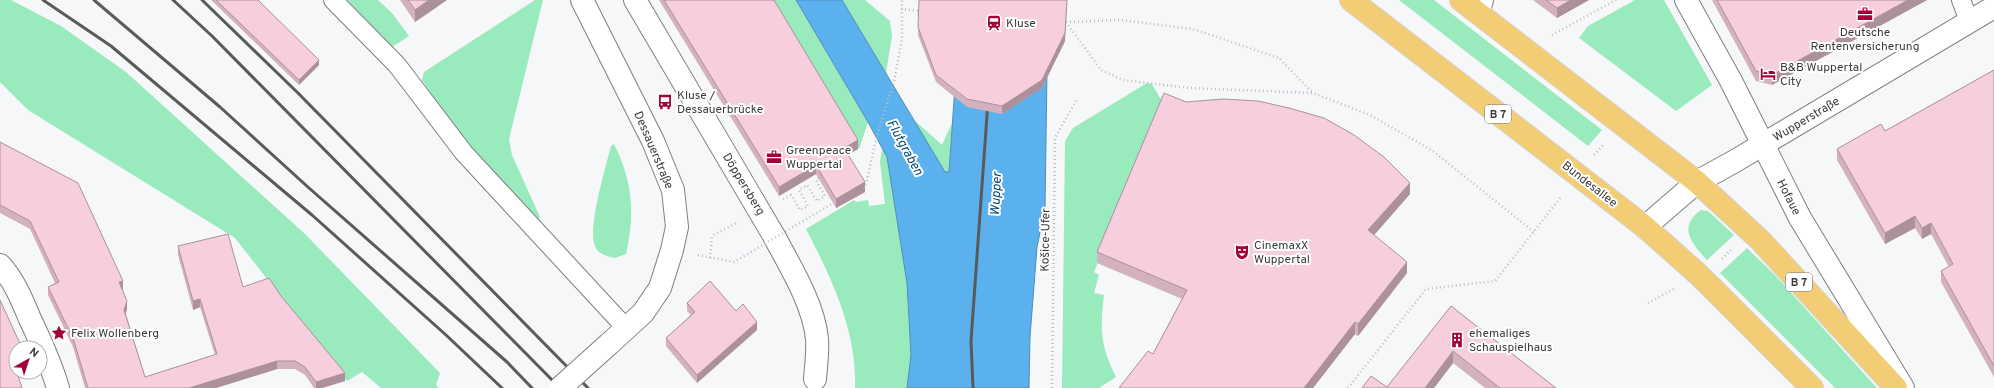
<svg xmlns="http://www.w3.org/2000/svg" width="1994" height="388" viewBox="0 0 1994 388" font-family="Overpass,sans-serif">
<style>
.green{fill:#99eabd}
.water{fill:#5bb0ee;stroke:#518db8}
.lines{fill:none;stroke-linecap:round;stroke-linejoin:round}
.lane-casing{stroke:#7d7e80;stroke-width:20}
.street-casing{stroke:#7d7e80;stroke-width:24}
.primary-casing{stroke:#d4d4d4;stroke-width:24}
.path{stroke:#bebec0;stroke-width:2.5;stroke-dasharray:1 3;stroke-linecap:butt}
.lane{stroke:#fff;stroke-width:18}
.street{stroke:#fff;stroke-width:22}
.primary{stroke:#f2cd75;stroke-width:22}
.rail{stroke:#595a5b;stroke-width:3}
.street-bridge-casing{stroke:#7d7e80;stroke-width:24;stroke-linecap:butt}
.path-bridge{stroke:#bebec0;stroke-width:2.5;stroke-dasharray:1 3;stroke-linecap:butt}
.street-bridge{stroke:#fff;stroke-width:22}
.wall{fill:#d4b1be}
.shaded-wall{fill:#ac909b}
.building{fill:#f6cedd;stroke:#ac909b}
.labels{text-anchor:middle;stroke-width:4;stroke-linejoin:round;paint-order:stroke}
.shield{fill:#fff;stroke:#757576;stroke-width:1}
.shield-label{font-size:11px;font-weight:bold;fill:#3a3a3b}
.poi-label{font-size:12px;fill:#3a3a3b;stroke:#fff;text-anchor:start}
.street-label{font-size:12px;fill:#3a3a3b;stroke:#fff}
.water-label{font-size:13px;font-style:italic;fill:#00476f;stroke:#fff}
</style>
<rect width="100%" height="100%" fill="#f6f7f9"/>
<g class="green">
<polygon points="0,0 11,0 61,26 126,72 305,234 440,373 436,385 439,388 381,388 362,372 347,381 235,238 28,110 0,82"/>
<polygon points="347,0 378,0 392,13 409,36 392,47"/>
<polygon points="535,0 543,0 509,139 512,155 540,217 538,221 456,132 422,80 424,72"/>
<polygon points="769,0 796,0 868,122 859,149"/>
<polygon points="842,0 865,0 890,21 892,36 886,73"/>
<polygon points="1399,0 1434,0 1602,130 1588,146"/>
<polygon points="1635,0 1664,0 1712,85 1676,111 1579,38 1588,26"/>
<path d="M1147,83L1152,84L1164,105L1094,272L1099,275L1094,293L1104,295C1100,330 1100,345 1116,377L1099,388H1062L1065,141L1073,128Z"/>
<polygon points="913,119 942,145 952,123 949,172 945,172"/>
<path d="M614,144C633,182 635,214 626,254L615,258C606,256 598,254 595,246C587,229 606,166 611,146Z"/>
<path d="M882,149L887,157L907,283L911,355L907,388H855C857,331 832,279 806,229L854,200L856,202L868,200L869,206L885,204L880,162Z"/>
<path d="M1701,210L1708,211L1734,235L1707,260C1692,244 1677,227 1701,210Z"/>
<polygon points="1747,248 1775,275 1877,388 1835,388 1720,273"/>
</g>
<polygon class="water" points="796,0 842,0 945,172 949,172 961,0 1048,0 1045,209 1037,247 1030,337 1029,388 907,388 911,355 907,283 887,157 868,122"/>
<g class="lines">
<g class="lane-casing">
<g id="lane">
<polyline points="333,0 397,65 464,153 626,328"/>
<polyline points="1961,0 1969,21"/>
<polyline points="1480,15 1484,0"/>
</g>
</g>
<g class="street-casing">
<g id="street">
<polyline points="582,0 653,141 673,190 677,227 672,250 660,288 643,313 609,344"/>
<path d="M635,0L774,236C790,266 814,305 817,339C818,352 816,366 815,379"/>
<polyline points="1686,0 1731,81 1800,218 1903,388"/>
<polyline points="1645,227 1697,182 1735,161 1994,7"/>
<path d="M0,265C14,280 22,300 30,319C41,342 51,364 58,388"/>
</g>
</g>
<g class="primary-casing">
<g id="primary">
<polyline points="1351,0 1645,227 1699,275 1812,388"/>
<polyline points="1461,0 1697,182 1760,240 1896,388"/>
</g>
</g>
<g class="path">
<polyline points="901,9 919,11"/>
<polyline points="1066,22 1101,70 1123,80 1190,88 1313,93 1370,115 1433,151 1534,232"/>
<polyline points="1066,22 1121,20 1193,29 1279,58 1313,93"/>
<polyline points="1552,35 1616,0"/>
<polyline points="1594,155 1604,144"/>
<polyline points="862,187 866,184 876,139 894,81 902,39 902,0"/>
<polyline points="783,199 791,195 800,210 808,206 799,190 807,185 817,201 825,196 816,180 821,176"/>
<polyline points="698,255 734,262 751,252"/>
<polyline points="710,258 712,236 736,223"/>
<polyline points="1722,259 1731,250"/>
<polyline points="1648,303 1674,289"/>
<polyline points="1052,388 1055,138 1077,99"/>
<polyline points="1348,388 1426,289 1495,281 1561,197"/>
</g>
<use href="#lane" class="lane"/>
<use href="#street" class="street"/>
<use href="#primary" class="primary"/>
<g class="rail">
<polyline points="43,0 111,46 312,215 446,335 502,388"/>
<polyline points="94,0 220,107 309,188 507,362 532,388"/>
<polyline points="173,0 212,36 560,388"/>
<polyline points="202,0 298,93 588,388"/>
<polyline points="973,388 971,341 988,101"/>
</g>
<g class="street-bridge-casing">
<polyline id="street-bridge" points="560,388 609,344"/>
</g>
<polyline class="path-bridge" points="751,252 835,202"/>
<use href="#street-bridge" class="street-bridge"/>
</g>
<g class="wall">
<polygon points="211,0 258,0 319,65 299,85"/>
<polygon points="400,0 447,0 415,22"/>
<polygon points="659,0 774,0 858,149 848,155 865,192 836,208 816,174 779,196"/>
<polygon points="1533,0 1589,0 1557,18"/>
<polygon points="1712,0 1927,0 1772,85 1756,81"/>
<polygon points="918,27 1065,41 1042,88 1002,114 967,107 936,82 918,35"/>
<polygon points="1994,70 1994,377 1941,282 1941,271 1949,267 1931,234 1922,239 1915,228 1885,244 1837,160 1837,149 1885,131"/>
<polygon points="1186,102 1410,194 1374,235 1407,273 1358,336 1355,334 1313,388 1119,388 1153,354 1182,299 1097,263 1097,252"/>
<polygon points="0,142 123,289 122,289 127,309 126,314 145,377 215,355 200,307 193,310 178,255 178,246 243,287 281,296 345,381 322,388 314,388 305,375 295,369 277,369 216,388 85,388 73,347 48,295 48,287 55,283 30,229 0,213"/>
<polygon points="687,303 736,311 757,330 697,383 666,346 666,338 691,315 687,311"/>
<polygon points="1451,306 1556,388 1485,388 1453,363 1434,388 1362,388 1387,387"/>
</g>
<g class="shaded-wall">
<polygon points="429,0 447,0 415,22 415,10"/>
<polygon points="1067,0 1065,41 1042,88 1002,114 1002,106"/>
<polygon points="1571,0 1589,0 1557,18 1557,8"/>
<polygon points="1908,0 1927,0 1772,85 1772,75"/>
<polygon points="319,60 319,65 299,85 299,80"/>
<polygon points="858,140 858,149 844,157 844,148"/>
<polygon points="816,165 816,174 779,196 779,187"/>
<polygon points="865,182 865,192 836,208 836,199"/>
<polygon points="1410,183 1410,194 1368,242 1368,230"/>
<polygon points="1915,216 1915,228 1885,244 1885,233"/>
<polygon points="1931,223 1931,234 1922,239 1922,228"/>
<polygon points="1407,262 1407,273 1358,336 1358,324"/>
<polygon points="123,281 123,289 119,290 119,282"/>
<polygon points="200,299 200,307 193,310 193,301"/>
<polygon points="127,301 127,309 124,318 124,310"/>
<polygon points="757,322 757,330 697,383 697,375"/>
<polygon points="1355,322 1355,334 1313,388 1304,388"/>
<polygon points="1453,351 1453,363 1434,388 1425,388"/>
<polygon points="16,360 16,369 14,361"/>
<polygon points="277,361 277,369 216,388 189,388"/>
<polygon points="345,373 345,381 322,388 316,388 316,382"/>
</g>
<g class="building">
<polygon points="216,0 258,0 319,60 299,80"/>
<polygon points="408,0 429,0 415,10"/>
<polygon points="664,0 774,0 858,140 844,148 865,182 836,199 816,165 779,187"/>
<polygon points="919,0 1067,0 1065,33 1042,80 1002,106 967,99 936,75 918,27"/>
<polygon points="1546,0 1571,0 1557,8"/>
<polygon points="1717,0 1908,0 1772,75 1756,71"/>
<polygon points="1994,70 1994,366 1941,271 1953,264 1931,223 1922,228 1915,216 1885,233 1837,149 1881,124 1885,131"/>
<polygon points="1164,93 1186,102 1223,99 1258,101 1289,108 1324,118 1354,135 1384,157 1410,183 1368,230 1407,262 1358,324 1355,322 1304,388 1119,388 1148,351 1153,354 1187,290 1097,252"/>
<polygon points="0,142 78,183 123,281 119,282 127,301 124,310 145,377 217,354 200,299 193,301 178,246 228,234 243,287 269,278 281,296 345,373 316,382 305,367 295,361 277,361 189,388 88,388 73,338 48,287 59,282 30,221 0,205"/>
<polygon points="710,281 736,311 743,304 757,322 697,375 666,338 695,312 687,303"/>
<polygon points="0,300 22,348 16,348 16,360 14,361 16,369 16,372 17,372 22,388 0,388"/>
<polygon points="1451,306 1556,388 1500,388 1453,351 1425,388 1362,388 1371,376 1387,387"/>
</g>
<defs>
<g id="office-bare" transform="scale(1.2)"><path d="M-6-3h4V-5.5h4V-3h4V5H-6ZM-1-4.5V-3h2v-1.5ZM-6 0V1H6V0Z" fill="#a10239" stroke="#fff" stroke-width="2.5" paint-order="stroke"/></g>
<g id="station-bare" transform="scale(1.2)"><path d="M-3-6H3Q5-6 5-4V2Q5 4 3 4L4.5 6H3L1.5 4h-3L-3 6H-4.5L-3 4Q-5 4-5 2V-4Q-5-6-3-6ZM-3.5-4v3h7v-3ZM-3.5 1v1.5H-2V1ZM2 1v1.5H3.5V1Z" fill="#a10239" stroke="#fff" stroke-width="2.5" paint-order="stroke"/></g>
<g id="hotel-bare" transform="scale(1.2)"><path d="M-6-4.5h1.5V1H6V5H4.5V3h-9V5H-6ZM-4 0a1.8 1.8 0 1 1 3.6 0ZM.5 0V-2.5h3Q6-2.5 6 0Z" fill="#a10239" stroke="#fff" stroke-width="2.5" paint-order="stroke"/></g>
<g id="bus-bare" transform="scale(1.2)"><path d="M-5-6H5V4H4V6H2V4H-2V6H-4V4H-5ZM-3.5-4V0h7V-4ZM-3.5 1.2v1.5H-2V1.2ZM2 1.2v1.5H3.5V1.2Z" fill="#a10239" stroke="#fff" stroke-width="2.5" paint-order="stroke"/></g>
<g id="theatre-bare" transform="scale(1.2)"><path d="M-5-5.5Q0-4 5-5.5V0Q5 5 0 6Q-5 5-5 0ZM-3.3-2.5H-1v1.5H-3.3ZM1-2.5H3.3v1.5H1ZM-2.8 1Q0 5.5 2.8 1Z" fill="#a10239" stroke="#fff" stroke-width="2.5" paint-order="stroke"/></g>
<g id="sight-bare" transform="scale(1.2)"><path d="M0-6L1.8-2.2L6-1.7L2.9 1.2L3.7 5.4L0 3.3L-3.7 5.4L-2.9 1.2L-6-1.7L-1.8-2.2Z" fill="#a10239" stroke="#fff" stroke-width="2.5" paint-order="stroke"/></g>
<g id="building-bare" transform="scale(1.2)"><path d="M-4-6H4V6H1V3H-1V6H-4ZM-2.5-4.3h1.7v1.8h-1.7ZM.8-4.3h1.7v1.8H.8ZM-2.5-1h1.7V.8h-1.7ZM.8-1h1.7V.8H.8Z" fill="#a10239" stroke="#fff" stroke-width="2.5" paint-order="stroke"/></g>
</defs>
<g fill-rule="evenodd">
<use href="#office-bare" x="1865" y="14"/>
<use href="#station-bare" x="994" y="23"/>
<use href="#hotel-bare" x="1768" y="74"/>
<use href="#bus-bare" x="665" y="102"/>
<use href="#office-bare" x="774" y="157"/>
<use href="#theatre-bare" x="1242" y="252"/>
<use href="#sight-bare" x="59" y="333"/>
<use href="#building-bare" x="1457" y="340"/>
</g>
<g class="labels">
<g class="shield">
<rect x="1485" y="105" width="26" height="18" rx="3"/>
<rect x="1786" y="273" width="26" height="18" rx="3"/>
</g>
<g class="shield-label">
<text x="1498" y="118">B 7</text>
<text x="1799" y="286">B 7</text>
</g>
<g class="poi-label">
<text x="1006" y="27">Kluse</text>
<text x="1865" y="36" text-anchor="middle">Deutsche<tspan x="1865" dy="14">Rentenversicherung</tspan></text>
<text x="1780" y="71">B&amp;B Wuppertal<tspan x="1780" dy="14">City</tspan></text>
<text x="677" y="99">Kluse /<tspan x="677" dy="14">Dessauerbrücke</tspan></text>
<text x="786" y="154">Greenpeace<tspan x="786" dy="14">Wuppertal</tspan></text>
<text x="1254" y="249">CinemaxX<tspan x="1254" dy="14">Wuppertal</tspan></text>
<text x="71" y="337">Felix Wollenberg</text>
<text x="1469" y="337">ehemaliges<tspan x="1469" dy="14">Schauspielhaus</tspan></text>
</g>
<g class="street-label">
<text transform="translate(1806 119) rotate(-31)" y="4">Wupperstraße</text>
<text transform="translate(654 150) rotate(67)" y="4">Dessauerstraße</text>
<text transform="translate(744 184) rotate(59)" y="4">Döppersberg</text>
<text transform="translate(1590 184) rotate(38)" y="4">Bundesallee</text>
<text transform="translate(1789 197) rotate(63)" y="4">Hofaue</text>
<text transform="translate(1045 240) rotate(-89)" y="4">Košice-Ufer</text>
</g>
<g class="water-label">
<text transform="translate(906 147) rotate(61)" y="5">Flutgraben</text>
<text transform="translate(995 194) rotate(-87)" y="5">Wupper</text>
</g>
</g>
<g transform="translate(28 360) rotate(39)"><circle r="19" fill="#ffffff" stroke="#b0b0b1"/>
<path d="M0-3L7 15L0 10L-7 15Z" fill="#a10239"/>
<text y="-6" font-size="11" font-weight="bold" text-anchor="middle" fill="#3a3a3b">N</text>
</g>
</svg>
